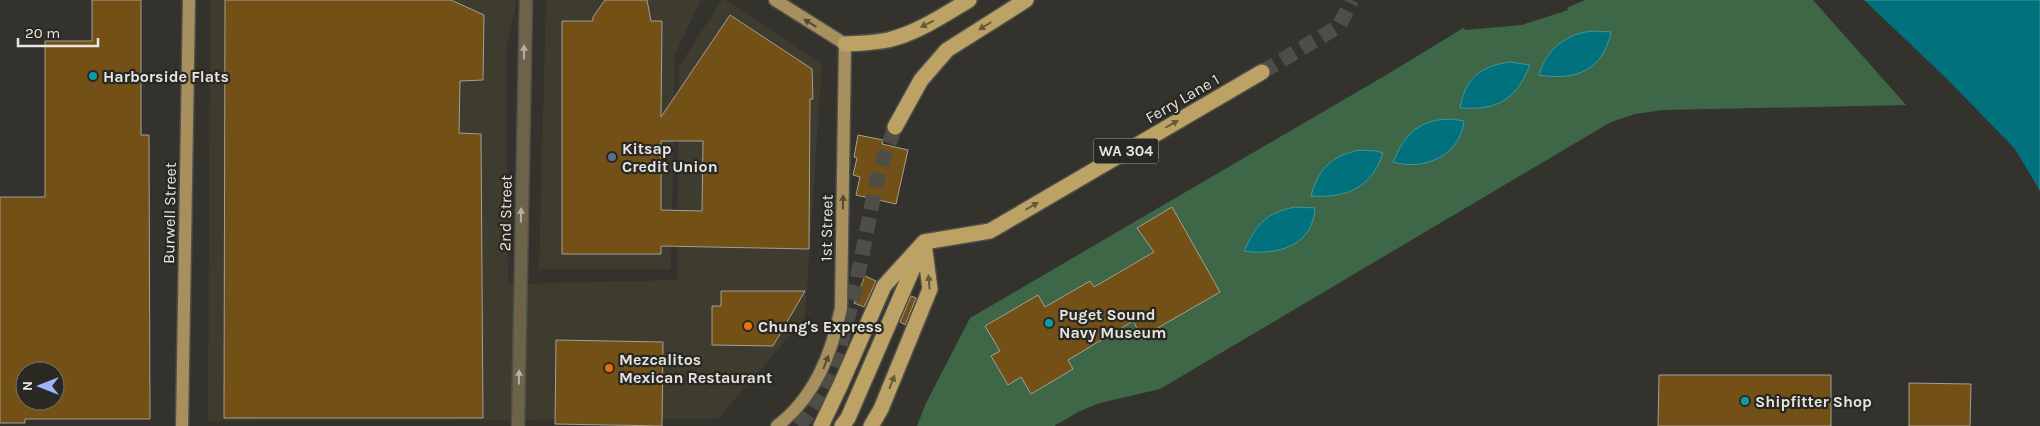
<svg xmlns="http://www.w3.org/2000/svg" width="2040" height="426" viewBox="0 0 2040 426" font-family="Karla,sans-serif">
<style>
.built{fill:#3e3b2f}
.green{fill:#3d6746}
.water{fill:#00717d;stroke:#45949b}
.pier{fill:#33322c}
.building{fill:#735016;stroke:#a49f99;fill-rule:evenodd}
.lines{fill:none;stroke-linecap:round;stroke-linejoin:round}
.highway-tunnel{stroke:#4e4d47;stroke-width:15;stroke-dasharray:15 8;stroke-linecap:butt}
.minor-casing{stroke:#504f49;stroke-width:15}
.major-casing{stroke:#504f49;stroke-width:15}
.highway-casing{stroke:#504f49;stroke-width:18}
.minor{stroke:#6d624a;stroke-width:12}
.major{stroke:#a7905e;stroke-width:12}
.highway{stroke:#bda265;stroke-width:15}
.oneway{fill:#554c37}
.oneway2{fill:#64593d}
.oneway3{fill:#b6b1a5}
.culture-dot{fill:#0f9aa8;stroke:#292822;stroke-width:2}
.service-dot{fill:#5c6f8a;stroke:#292822;stroke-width:2}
.food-dot{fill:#e8710a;stroke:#292822;stroke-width:2}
.labels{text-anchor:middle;stroke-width:4.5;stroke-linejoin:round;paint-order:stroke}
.shield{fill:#292822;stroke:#adaca8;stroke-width:1}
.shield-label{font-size:15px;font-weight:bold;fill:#e6e5e2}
.poi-label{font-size:16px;font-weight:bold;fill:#e6e5e2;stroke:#292822;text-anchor:start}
.street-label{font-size:16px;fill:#e6e5e2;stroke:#292822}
</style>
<rect width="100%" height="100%" fill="#33322c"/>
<g class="built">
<polygon points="210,0 517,0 506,50 508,284 677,280 679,66 722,0 726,0 822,64 805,318 718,419 208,421"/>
<polygon points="546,0 701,0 675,54 671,269 539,269"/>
</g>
<polygon class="green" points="1585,0 1816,0 1909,105 1663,110 1635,114 1611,122 1160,389 1100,403 1080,411 1054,426 917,426 926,403 970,318 1386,75 1465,27 1562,10"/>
<g class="water">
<polygon points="1816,0 2040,0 2040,291 2013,199"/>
<path d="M1592,31L1611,32C1603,71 1575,81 1539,75C1546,50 1565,34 1592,31Z"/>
<path d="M1510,62L1530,65C1515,101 1498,110 1460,108C1465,78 1481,66 1510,62Z"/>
<path d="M1452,119L1464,121C1460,156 1424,171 1393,162C1405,134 1419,119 1452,119Z"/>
<path d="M1359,150L1376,151L1383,153C1371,189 1346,198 1311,196C1319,168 1330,157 1359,150Z"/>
<path d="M1295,207L1315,208C1313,246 1277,256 1244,251C1257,224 1265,213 1295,207Z"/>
</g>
<g class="pier">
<polygon points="1444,0 1563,0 1568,10 1522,25 1465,30 1462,21 1445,5"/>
<polygon points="1813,0 1864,0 1947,79 2015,149 2040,191 2040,293 2038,291 2011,200 1907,106"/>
</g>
<g class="building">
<path d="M92,0H141V135H149L150,419H25V423H0V197H45V41H92ZM25,371H55V401H25Z"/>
<polygon points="225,0 451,0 484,15 483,80 460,81 459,133 481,134 483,418 224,418"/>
<path d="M605,0H647L651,21H662L661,117L730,15L812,69L813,99H810L809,249L661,246V254H562V21H593V17ZM661,141H703L702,211L661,210Z"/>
<polygon points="858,135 883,140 882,144 908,150 896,204 856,195 860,177 853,175 857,158 854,157"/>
<polygon points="1172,207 1220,292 1142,337 1133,321 1068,360 1073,369 1031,394 1021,377 1008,385 991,356 1000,351 985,326 1038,295 1045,307 1090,281 1094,287 1154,252 1137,228"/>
<polygon points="865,276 876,281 864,307 854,303"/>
<polygon points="721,291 805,291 773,346 712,345 712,306 721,306"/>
<polygon points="911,296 916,298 905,325 900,322"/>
<polygon points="556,340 663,342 662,426 555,424"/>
<polygon points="1659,375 1831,375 1831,426 1658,426"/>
<polygon points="1909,383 1971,384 1970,426 1909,426"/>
</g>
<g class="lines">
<g class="highway-tunnel">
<polyline points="1262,72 1339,26 1352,0"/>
<path d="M799,426C848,369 860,254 877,181C881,163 889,145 895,127"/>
</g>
<g class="minor-casing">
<polyline id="minor" points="518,426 526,0"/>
</g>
<g class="major-casing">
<g id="major">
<path d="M775,0L845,44L841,308C832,353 815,397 777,426"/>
<polyline points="182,426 189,0"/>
</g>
</g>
<g class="highway-casing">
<g id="highway">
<path d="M845,44C860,43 874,43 888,40C917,33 944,15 969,0"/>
<polyline points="895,127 921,80 947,50 1026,0"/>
<polyline points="821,426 841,384 884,286 924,242 990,231 1262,72"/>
<polyline points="842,426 848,418 920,252"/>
<polyline points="871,426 881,409 930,289 924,243"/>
</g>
</g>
<use href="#minor" class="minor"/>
<use href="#major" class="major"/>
<use href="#highway" class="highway"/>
</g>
<defs><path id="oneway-solid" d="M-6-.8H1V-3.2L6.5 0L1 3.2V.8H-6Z" transform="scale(1.25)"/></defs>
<g class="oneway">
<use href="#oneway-solid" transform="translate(810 23) rotate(-149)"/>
<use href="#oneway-solid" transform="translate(843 202) rotate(-89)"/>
<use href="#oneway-solid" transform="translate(826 362) rotate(-69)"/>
</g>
<g class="oneway2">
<use href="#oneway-solid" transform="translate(927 24) rotate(154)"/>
<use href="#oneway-solid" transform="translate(985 26) rotate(148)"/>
<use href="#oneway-solid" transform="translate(1172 124) rotate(-30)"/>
<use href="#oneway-solid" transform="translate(1032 206) rotate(-30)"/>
<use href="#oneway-solid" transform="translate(929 282) rotate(-94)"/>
<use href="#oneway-solid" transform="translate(892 382) rotate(-68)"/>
</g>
<g class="oneway3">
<use href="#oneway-solid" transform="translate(524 52) rotate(-89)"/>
<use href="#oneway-solid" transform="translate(521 215) rotate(-89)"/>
<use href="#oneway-solid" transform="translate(519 377) rotate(-89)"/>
</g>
<g class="culture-dot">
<circle cx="93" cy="76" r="5"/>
<circle cx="1049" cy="323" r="5"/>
<circle cx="1745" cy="401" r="5"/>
</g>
<circle class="service-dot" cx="612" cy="157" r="5"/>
<g class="food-dot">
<circle cx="748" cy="326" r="5"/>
<circle cx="609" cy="368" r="5"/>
</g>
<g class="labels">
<rect class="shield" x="1093.5" y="138.5" width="65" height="25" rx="4"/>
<g class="shield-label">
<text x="1126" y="156">WA 304</text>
</g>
<g class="poi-label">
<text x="103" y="82">Harborside Flats</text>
<text x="622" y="154">Kitsap<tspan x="622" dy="18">Credit Union</tspan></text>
<text x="1059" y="320">Puget Sound<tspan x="1059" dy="18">Navy Museum</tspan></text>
<text x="758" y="332">Chung's Express</text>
<text x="619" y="365">Mezcalitos<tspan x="619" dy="18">Mexican Restaurant</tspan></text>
<text x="1755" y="407">Shipfitter Shop</text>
</g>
<g class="street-label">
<text transform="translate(1182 98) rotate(-30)" y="6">Ferry Lane 1</text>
<text transform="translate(169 213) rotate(-89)" y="6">Burwell Street</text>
<text transform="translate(505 213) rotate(-89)" y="6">2nd Street</text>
<text transform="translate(826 228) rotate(-89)" y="6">1st Street</text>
</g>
</g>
<g transform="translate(40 386) rotate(270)"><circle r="24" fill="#292822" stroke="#75746f"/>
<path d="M0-4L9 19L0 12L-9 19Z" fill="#9fb3fd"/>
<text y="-8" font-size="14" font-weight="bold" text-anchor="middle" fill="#e6e5e2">N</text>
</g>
<path d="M18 38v8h80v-8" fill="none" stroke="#e6e5e2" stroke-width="2.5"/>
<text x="25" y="38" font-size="15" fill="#e6e5e2" stroke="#292822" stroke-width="4" paint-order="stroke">20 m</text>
</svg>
